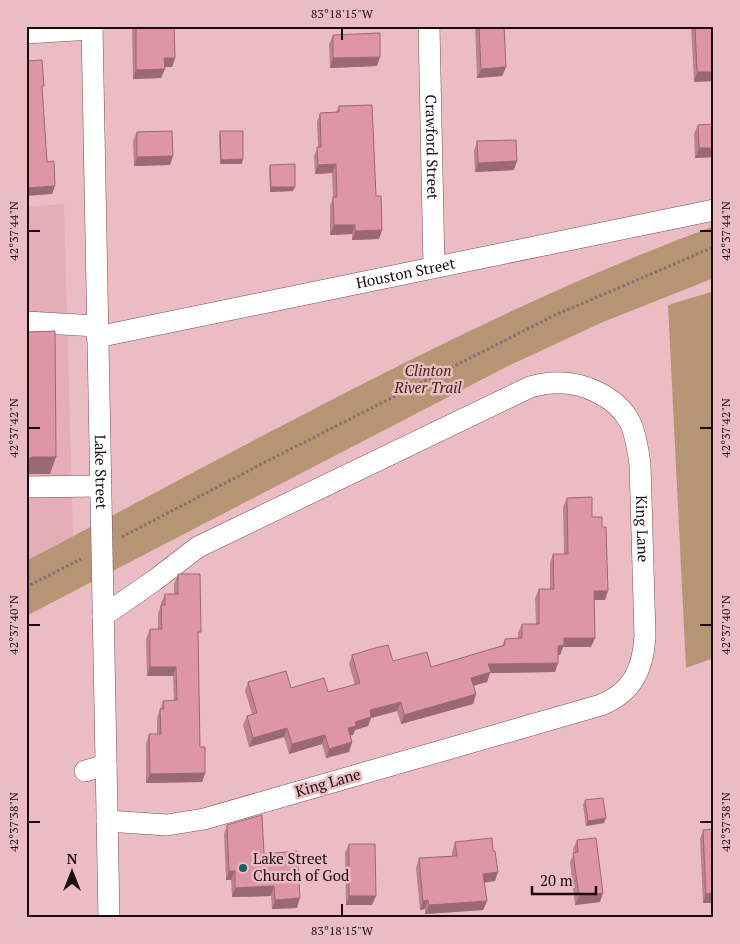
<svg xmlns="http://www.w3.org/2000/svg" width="740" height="944" viewBox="0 0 740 944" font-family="'PT Serif',serif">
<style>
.built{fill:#e5adb7}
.green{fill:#b69574}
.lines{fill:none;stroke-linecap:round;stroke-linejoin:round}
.minor-casing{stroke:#774e56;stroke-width:22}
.path{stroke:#8d6b72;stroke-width:3;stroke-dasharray:2.5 2.5;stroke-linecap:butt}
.minor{stroke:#fff;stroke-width:21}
.wall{fill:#bf818d}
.shaded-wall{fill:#9b6973}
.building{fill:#de96a4;stroke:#9b6973}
.ticks{fill:none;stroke:#1b0b0f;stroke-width:2}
.poi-dot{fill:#17645d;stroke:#ecbcc5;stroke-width:2}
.labels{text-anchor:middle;stroke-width:5;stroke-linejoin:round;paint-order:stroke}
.street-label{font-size:15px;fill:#1b0b0f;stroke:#ecbcc5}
.park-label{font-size:15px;font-style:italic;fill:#3d2811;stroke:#ecbcc5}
.poi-label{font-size:15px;fill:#1b0b0f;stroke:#ecbcc5;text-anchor:start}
.neatline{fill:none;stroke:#1b0b0f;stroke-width:2}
.ticks-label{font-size:12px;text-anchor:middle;fill:#1b0b0f}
</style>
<rect width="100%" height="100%" fill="#ecbcc5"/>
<polygon class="built" points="64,204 73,536 26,561 26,207"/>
<g class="green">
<path d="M714,226V278L603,322L506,367L26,616V561C252,443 475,315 714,226Z"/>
<polygon points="714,291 714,658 686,668 668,305"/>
</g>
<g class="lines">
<g class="minor-casing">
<g id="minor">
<path id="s1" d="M92,26L109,918"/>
<path id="s2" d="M429,26L434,267"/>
<polyline points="26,33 92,29"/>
<polyline points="26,322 97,326"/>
<path id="s3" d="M97,337L714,210"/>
<polyline points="26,487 101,486"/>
<path id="s4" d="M103,616L155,580L198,547L530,387C538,385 545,383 553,383C582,381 616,396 630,422C636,435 638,450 640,464L645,636C643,669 633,692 601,705L204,819L167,825L107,821"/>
<polyline points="85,771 106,765"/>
</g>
</g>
<g class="path">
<polyline points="122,537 273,458 555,315 714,247"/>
<polyline points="26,587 81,559"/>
</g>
<use href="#minor" class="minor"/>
</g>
<g class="wall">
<polygon points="132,26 174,26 175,58 172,67 165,67 161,78 133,79"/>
<polygon points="475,26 504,26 506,67 502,76 477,78"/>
<polygon points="691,26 714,26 714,81 694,82"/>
<polygon points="333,35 377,66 330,68 329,44"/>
<polygon points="339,106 376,196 382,230 379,239 352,240 352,234 330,235 330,206 333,197 332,173 315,174 314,156 318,147 317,122 320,113 336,112"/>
<polygon points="714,124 714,157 695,158 694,134 698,125"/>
<polygon points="220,131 242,164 220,164 219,136"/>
<polygon points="137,132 173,156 170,165 134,166 133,141"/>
<polygon points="477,141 514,170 475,172 474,151"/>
<polygon points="270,165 293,191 270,192 269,170"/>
<polygon points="567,498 592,517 605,600 594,600 591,647 563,647 560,655 558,655 555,672 490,673 487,682 473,686 476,694 473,704 401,724 397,711 371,718 368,726 355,730 353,735 350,735 352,742 349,752 326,758 322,744 289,754 284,737 249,747 243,725 247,716 252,714 245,691 248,682 328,692 355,685 349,664 352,655 431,667 502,646 505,639 518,638 518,633 522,624 536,624 535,598 539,589 550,589 550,563 553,554 564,554 563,507"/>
<polygon points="178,574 198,639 200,747 205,773 202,782 146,783 146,744 149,734 157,734 157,718 163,701 174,700 173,676 147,676 146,639 150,629 158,629 158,614 161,605 161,603 165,594 174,594 174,584"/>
<polygon points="585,800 604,823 586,826 583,805"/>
<polygon points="227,825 264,854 297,908 272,909 271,896 232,897 231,880 226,880 224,834"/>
<polygon points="703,830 714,903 703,903 700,839"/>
<polygon points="577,840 600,902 575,905 570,862 574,853 573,849"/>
<polygon points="455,842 495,881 484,883 487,901 483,910 425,914 425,909 420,910 416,868 419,858 452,856 452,852"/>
<polygon points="349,844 372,905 346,905 345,853"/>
</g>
<g class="shaded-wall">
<polygon points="380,57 377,66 330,68 333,58"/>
<polygon points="164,58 175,58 172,67 161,67"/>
<polygon points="506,67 502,76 477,78 481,69"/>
<polygon points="165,69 161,78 133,79 136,70"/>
<polygon points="697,72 714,72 714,81 694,82"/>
<polygon points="699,148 714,148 714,157 695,158"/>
<polygon points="173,156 170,165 134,166 137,157"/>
<polygon points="243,159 242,164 220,164 221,160"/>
<polygon points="517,161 514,170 475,172 478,163"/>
<polygon points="336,164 332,173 315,174 318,165"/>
<polygon points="55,186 52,194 26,196 26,188"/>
<polygon points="271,187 295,187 293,191 270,192"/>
<polygon points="334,225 355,225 352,234 330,235"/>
<polygon points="382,230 379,239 352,240 355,231"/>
<polygon points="32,457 56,457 50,474 26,474 26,460"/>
<polygon points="594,591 608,591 605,600 590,600"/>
<polygon points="564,638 595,638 591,647 563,647 560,655 554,655 558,646"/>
<polygon points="558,663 555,672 490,673 487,682 468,687 471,678 488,664"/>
<polygon points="150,667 176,667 173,676 147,676"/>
<polygon points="476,694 473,704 401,724 404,715"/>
<polygon points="401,702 397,711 371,718 368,726 355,730 353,735 345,737 348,728 370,710"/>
<polygon points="287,728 284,737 249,747 253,738"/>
<polygon points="325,735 322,744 289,754 292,744"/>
<polygon points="352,742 349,752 326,758 329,749"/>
<polygon points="205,773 202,782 146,783 150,774"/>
<polygon points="606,818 604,823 586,826 588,821"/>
<polygon points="229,871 235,871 231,880 226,880"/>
<polygon points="498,872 495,881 480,883 483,874"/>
<polygon points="274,886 271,896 232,897 235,888"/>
<polygon points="603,893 600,902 575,905 579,896"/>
<polygon points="714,893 714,903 703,903 706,894"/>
<polygon points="349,896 376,896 372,905 346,905"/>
<polygon points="300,898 297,908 272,909 275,900"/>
<polygon points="428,900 425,909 420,910 423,901"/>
<polygon points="487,901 483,910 425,914 429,905"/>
</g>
<g class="building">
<polygon points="136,26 174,26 175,58 164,58 165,69 136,70"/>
<polygon points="479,26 504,26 506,67 481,69"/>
<polygon points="695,26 714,26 714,72 697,72"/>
<polygon points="380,33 380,57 333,58 333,35"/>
<polygon points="42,60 44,86 42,86 47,162 54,161 55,186 26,188 26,61"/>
<polygon points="372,105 376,196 381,196 382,230 355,231 355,225 334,225 333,197 337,197 336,164 318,165 317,147 321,147 320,113 339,112 339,106"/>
<polygon points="714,124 714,148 699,148 698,125"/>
<polygon points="172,131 173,156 137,157 137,132"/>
<polygon points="220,131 243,131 243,159 221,160"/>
<polygon points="516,140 517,161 478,163 477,141"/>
<polygon points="295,164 295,187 271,187 270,165"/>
<polygon points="55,331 56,457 32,457 26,460 26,332"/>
<polygon points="592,497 592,517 602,517 602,527 606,527 608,591 594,591 595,638 564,638 564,645 558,646 558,663 488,664 491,672 471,678 476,694 404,715 401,702 370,710 371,717 355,722 356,726 348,728 352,742 329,749 325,735 292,744 287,728 253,738 247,716 257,713 248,682 286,671 291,688 324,678 328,692 360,683 352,655 375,648 388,645 393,661 427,652 431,667 505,645 505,639 522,638 522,624 539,624 539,589 554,589 553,554 568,554 567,498"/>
<polygon points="178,574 200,574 201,632 198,632 200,747 205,747 205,773 150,774 149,734 161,734 160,709 164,709 163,701 177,700 176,667 150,667 150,629 162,629 161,605 165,605 165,594 178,594"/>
<polygon points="603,798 606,818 588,821 585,800"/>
<polygon points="262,815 264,854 297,851 300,898 275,900 274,886 235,888 235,871 229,871 227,825"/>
<polygon points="714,829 714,893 706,894 703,830"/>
<polygon points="492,838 493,851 495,851 498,872 483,874 487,901 429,905 428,900 423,901 419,858 457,856 455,842"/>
<polygon points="596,838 603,893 579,896 573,853 578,852 577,840"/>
<polygon points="349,844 375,844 376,896 349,896"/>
</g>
<path class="ticks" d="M342,28V40M28,231H40M700,231H712M28,428H40M700,428H712M28,625H40M700,625H712M28,822H40M700,822H712M342,904V916"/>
<circle class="poi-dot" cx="243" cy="868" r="5"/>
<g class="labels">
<g class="street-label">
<text dy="5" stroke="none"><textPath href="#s2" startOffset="121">Crawford Street</textPath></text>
<text dy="5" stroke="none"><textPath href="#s3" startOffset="315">Houston Street</textPath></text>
<text dy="5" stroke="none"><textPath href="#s1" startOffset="446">Lake Street</textPath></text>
<text dy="5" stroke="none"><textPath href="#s4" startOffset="708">King Lane</textPath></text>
<text transform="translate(328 783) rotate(-16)" y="5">King Lane</text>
</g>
<g class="park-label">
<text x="428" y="376">Clinton<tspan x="428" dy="17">River Trail</tspan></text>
</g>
<g class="poi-label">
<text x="253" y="864">Lake Street<tspan x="253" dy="17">Church of God</tspan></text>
</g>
</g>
<rect width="740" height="944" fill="none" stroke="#ecbcc5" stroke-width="55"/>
<g transform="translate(72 872)" stroke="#ecbcc5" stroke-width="4" paint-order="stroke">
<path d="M0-4L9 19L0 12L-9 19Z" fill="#1b0b0f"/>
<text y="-8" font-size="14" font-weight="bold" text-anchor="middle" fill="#1b0b0f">N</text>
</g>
<path d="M532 886v8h64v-8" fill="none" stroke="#1b0b0f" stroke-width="2.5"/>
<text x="540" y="886" font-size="15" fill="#1b0b0f" stroke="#ecbcc5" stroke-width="4" paint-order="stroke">20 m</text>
<rect x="28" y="28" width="684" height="888" class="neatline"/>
<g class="ticks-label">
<text x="342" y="18">83°18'15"W</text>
<text transform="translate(14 231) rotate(-90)" y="4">42°37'44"N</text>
<text transform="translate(726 231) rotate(-90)" y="4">42°37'44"N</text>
<text transform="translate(14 428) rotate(-90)" y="4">42°37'42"N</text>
<text transform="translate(726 428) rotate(-90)" y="4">42°37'42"N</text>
<text transform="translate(14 625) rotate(-90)" y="4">42°37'40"N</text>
<text transform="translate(726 625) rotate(-90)" y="4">42°37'40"N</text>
<text transform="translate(14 822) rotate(-90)" y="4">42°37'38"N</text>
<text transform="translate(726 822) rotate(-90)" y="4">42°37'38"N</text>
<text x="342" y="935">83°18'15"W</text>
</g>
</svg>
